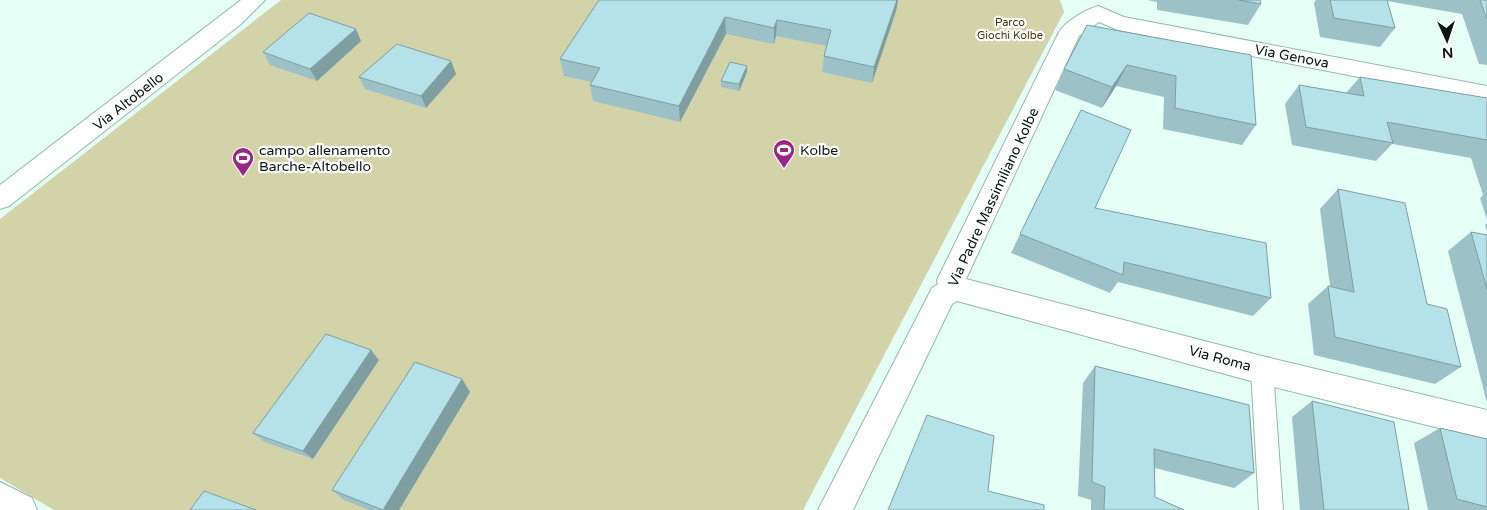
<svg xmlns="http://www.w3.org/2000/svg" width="1487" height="510" viewBox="0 0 1487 510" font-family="'Varela Round',sans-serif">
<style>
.green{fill:#d2d3a9}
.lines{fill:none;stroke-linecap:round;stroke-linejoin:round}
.lane-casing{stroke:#91b9ad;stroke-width:2}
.street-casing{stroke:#91b9ad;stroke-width:2}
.lane{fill:#fff;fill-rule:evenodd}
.street{fill:#fff;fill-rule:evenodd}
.wall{fill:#9cc2c8}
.shaded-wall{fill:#7f9ea2}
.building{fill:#b5e2e8;stroke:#7f9ea2}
.labels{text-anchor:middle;stroke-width:4.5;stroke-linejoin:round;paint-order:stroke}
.far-park-label{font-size:11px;fill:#3a3908;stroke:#fff}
.street-label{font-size:14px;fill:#071712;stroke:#fff}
.poi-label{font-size:14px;fill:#071712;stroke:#fff;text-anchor:start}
</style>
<rect width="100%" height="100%" fill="#e5fef6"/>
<polygon class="green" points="281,0 1060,0 1064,12 803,510 54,510 0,478 0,219"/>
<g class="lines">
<g class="lane-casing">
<polygon id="lane" points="1262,360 1270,363 1273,370 1283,510 1259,510 1251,370 1254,363"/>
</g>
<g class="street-casing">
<g id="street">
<polygon points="241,0 265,0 241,24 9,206 0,209 0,185"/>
<path d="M1098,6L1124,17L1487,86V102L1118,30L1099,22L1079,36L966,279L1262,356L1487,410V440L1262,384L957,301L952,304L853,510H818L932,288L938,284L937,280L1059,32C1066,21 1085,10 1098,6Z"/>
<polygon points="0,482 32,498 37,510 0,510"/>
</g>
</g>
<use href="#lane" class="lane"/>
<use href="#street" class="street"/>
</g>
<g class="wall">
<polygon points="599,0 898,0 896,11 872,83 822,72 824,56 827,46 776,36 774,44 726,34 680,122 593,101 590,85 592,82 564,76 560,59"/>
<polygon points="1147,0 1260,0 1261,4 1248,25 1157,10 1157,2"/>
<polygon points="1316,0 1487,0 1487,65 1479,64 1462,14 1387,1 1395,28 1380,47 1320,37 1314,3"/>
<polygon points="356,29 361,41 317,81 270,65 263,52"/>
<polygon points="1251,55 1256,125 1242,145 1163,129 1164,97 1116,86 1102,108 1055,90 1064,69"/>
<polygon points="451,61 456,74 426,108 365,89 359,77"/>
<polygon points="747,72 739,91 721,87 721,81"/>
<polygon points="1360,77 1487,98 1487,220 1480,198 1483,195 1471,158 1392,144 1376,161 1292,145 1285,104 1299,85 1346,93"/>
<polygon points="1338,189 1427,304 1461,367 1435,384 1314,355 1308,304 1328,286 1330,286 1320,209"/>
<polygon points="1095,208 1271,298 1253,316 1118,282 1110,293 1011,253 1020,234"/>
<polygon points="1487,223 1487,231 1485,225"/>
<polygon points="1471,232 1487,235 1487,403 1448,251"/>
<polygon points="379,360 313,459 264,442 253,433"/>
<polygon points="1095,366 1254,473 1234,488 1155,468 1155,497 1184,510 1091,510 1091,500 1078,496 1083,383"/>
<polygon points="462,379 470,392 399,510 369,510 344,500 332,490"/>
<polygon points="1312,401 1409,510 1300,510 1292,417"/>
<polygon points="1440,428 1487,439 1487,510 1428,510 1414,443"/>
</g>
<g class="shaded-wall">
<polygon points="897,0 898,0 896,11 872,83 874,67"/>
<polygon points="725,17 726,34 680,122 679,106"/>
<polygon points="777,20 776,36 774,44 774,28"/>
<polygon points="356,29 361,41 317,81 310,69"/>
<polygon points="451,61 456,74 426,108 421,96"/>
<polygon points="1127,65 1116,86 1102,108 1112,87"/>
<polygon points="747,66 747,72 739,91 739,84"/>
<polygon points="371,350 379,360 313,459 303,451"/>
<polygon points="462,379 470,392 399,510 383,510"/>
</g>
<g class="building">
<polygon points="599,0 897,0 874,67 824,56 831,30 777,20 774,28 725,17 679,106 590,85 600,68 560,59"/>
<polygon points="1239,0 1260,0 1261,4"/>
<polygon points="1330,0 1387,0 1395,28 1334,18"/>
<polygon points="1480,0 1487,0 1487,19"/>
<polygon points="309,13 356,29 310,69 263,52"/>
<polygon points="1087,25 1251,55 1256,125 1175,108 1176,76 1127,65 1112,87 1064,69"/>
<polygon points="397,44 451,61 421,96 359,77"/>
<polygon points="730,62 747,66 739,84 721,81"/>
<polygon points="1360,77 1487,98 1487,140 1387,122 1393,143 1306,127 1299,85 1364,96"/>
<polygon points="1081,110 1131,130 1095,208 1266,243 1271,298 1124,262 1123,275 1020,234"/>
<polygon points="1338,189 1405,203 1427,304 1447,309 1461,367 1335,337 1328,286 1354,292"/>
<polygon points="1471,232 1487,235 1487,289"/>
<polygon points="326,334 371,350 303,451 253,433"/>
<polygon points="415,362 462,379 383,510 332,490"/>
<polygon points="1095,366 1249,405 1254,473 1154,449 1155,497 1184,510 1104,510 1105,487 1092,482"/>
<polygon points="1312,401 1394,422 1409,510 1324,510"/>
<polygon points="927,415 994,436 988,491 1044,505 1044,510 888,510"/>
<polygon points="1440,428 1487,439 1487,507 1457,499"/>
<polygon points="204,491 256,510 190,510"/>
</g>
<defs>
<g id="stadium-pin" transform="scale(1.125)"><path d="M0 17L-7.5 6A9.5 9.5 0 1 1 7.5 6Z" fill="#972684" stroke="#fff"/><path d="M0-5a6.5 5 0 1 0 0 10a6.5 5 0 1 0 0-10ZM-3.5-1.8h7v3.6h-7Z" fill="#fff"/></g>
</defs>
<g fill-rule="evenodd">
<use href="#stadium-pin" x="784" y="150"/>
<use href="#stadium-pin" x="243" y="158"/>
</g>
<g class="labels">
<g class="far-park-label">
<text x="1010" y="26">Parco<tspan x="1010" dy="13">Giochi Kolbe</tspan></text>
</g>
<g class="street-label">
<text transform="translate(1292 56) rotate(11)" y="5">Via Genova</text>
<text transform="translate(128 101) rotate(-38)" y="5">Via Altobello</text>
<text transform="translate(993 197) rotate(-65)" y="5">Via Padre Massimiliano Kolbe</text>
<text transform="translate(1220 358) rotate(15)" y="5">Via Roma</text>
</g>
<g class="poi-label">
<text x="259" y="155">campo allenamento<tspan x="259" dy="16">Barche-Altobello</tspan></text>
<text x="800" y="155">Kolbe</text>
</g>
</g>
<g transform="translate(1447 40) rotate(177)" stroke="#ffffff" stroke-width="4" paint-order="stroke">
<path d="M0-4L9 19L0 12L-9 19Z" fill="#071712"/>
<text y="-8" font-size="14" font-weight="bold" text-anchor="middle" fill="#071712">N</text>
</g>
</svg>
